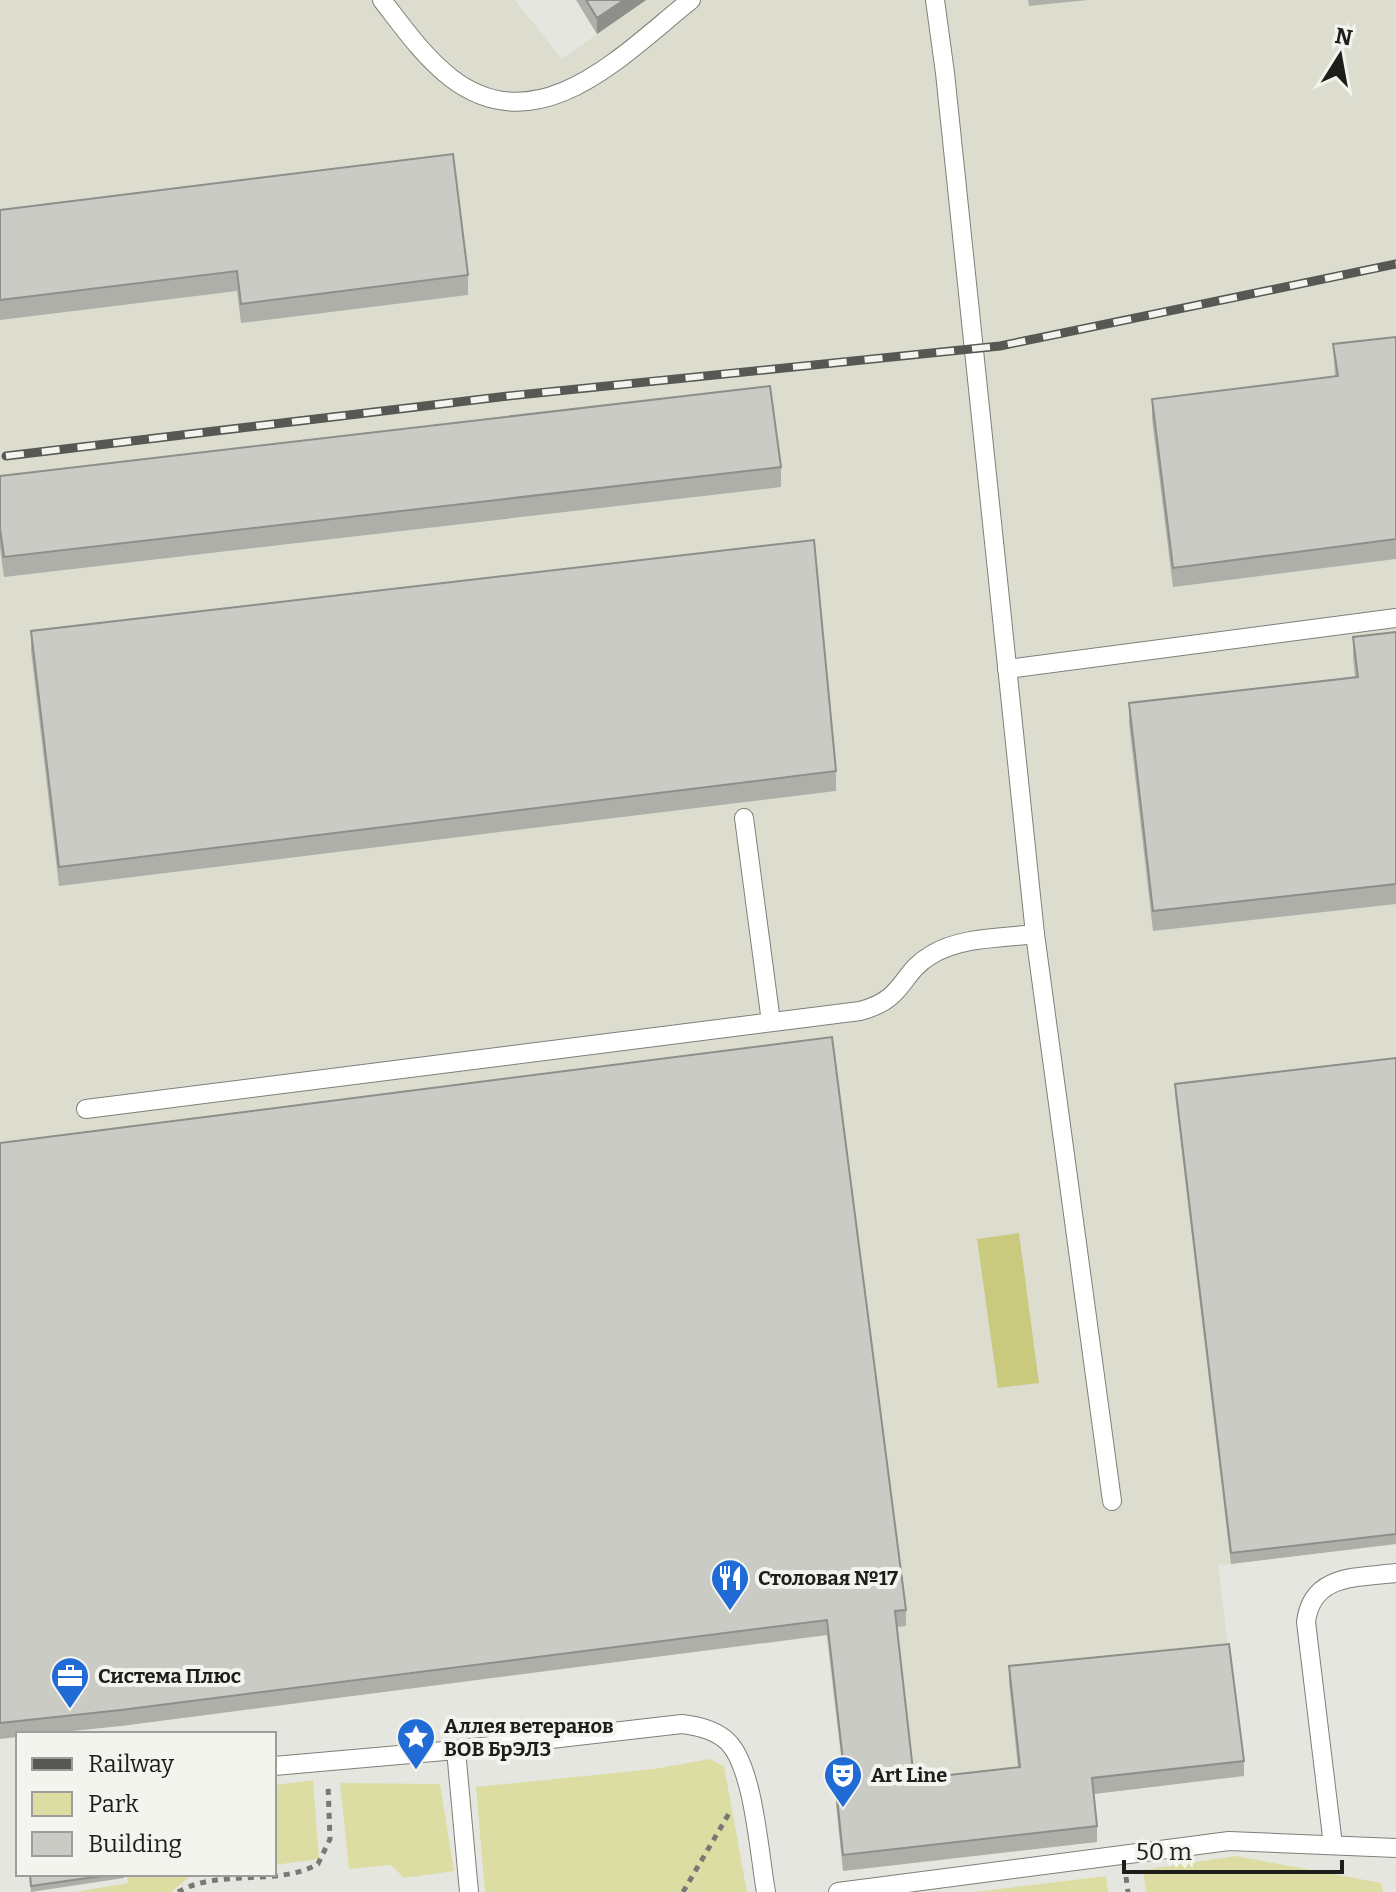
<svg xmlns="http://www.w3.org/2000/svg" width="1396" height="1892" viewBox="0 0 1396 1892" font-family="Bitter,serif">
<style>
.built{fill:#ddddcf}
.green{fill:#dcdda3}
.water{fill:#caca7f}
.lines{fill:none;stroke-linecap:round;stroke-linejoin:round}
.service-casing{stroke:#7f7f79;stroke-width:20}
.path{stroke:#787874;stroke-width:5;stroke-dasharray:6 6;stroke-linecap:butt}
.service{stroke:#fff;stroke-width:18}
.rail-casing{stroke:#575753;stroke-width:9}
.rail{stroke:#f3f4ed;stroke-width:6;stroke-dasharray:18;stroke-linecap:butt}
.wall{fill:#afafa9}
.shaded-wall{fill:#8e8e8a}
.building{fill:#cbcbc5;stroke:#8e8e8a;stroke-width:2}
.labels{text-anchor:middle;stroke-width:8;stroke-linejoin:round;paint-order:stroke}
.poi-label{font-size:20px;font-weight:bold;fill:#1d1d1b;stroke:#f3f4ed;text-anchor:start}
</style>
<rect width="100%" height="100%" fill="#e6e6e0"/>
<polygon class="built" points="0,0 515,0 562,59 646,0 1396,0 1396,1544 1218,1565 1230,1660 1091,1793 1097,1842 843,1871 836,1804 846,1802 826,1635 121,1725 18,1734 0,1738"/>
<g class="green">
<polygon points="710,1759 724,1766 747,1892 485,1892 476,1787 654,1769"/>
<polygon points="313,1780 319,1859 274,1865 274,1785"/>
<polygon points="340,1783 440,1784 454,1871 404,1878 391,1865 349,1869"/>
<polygon points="1236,1856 1381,1883 1383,1892 1146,1892 1143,1870"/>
<polygon points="127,1874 210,1874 189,1877 171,1892 75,1892 128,1883"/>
<polygon points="1106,1876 1108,1892 974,1892"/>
</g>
<polygon class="water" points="1019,1233 1039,1383 998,1388 977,1239"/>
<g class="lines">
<g class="service-casing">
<g id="service">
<path d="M382,0C403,27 423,56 451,78C540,146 625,52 691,0"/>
<polyline points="935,0 945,73 1035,934 1112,1501"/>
<polyline points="1007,669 1396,618"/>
<polyline points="744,818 771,1022"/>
<path d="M86,1109L860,1011C906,999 899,974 931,955C960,937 1002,938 1035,934"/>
<polyline points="274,1766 456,1750"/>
<path d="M1333,1845L1306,1622C1312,1573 1358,1578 1396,1573"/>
<path d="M469,1892L456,1750L682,1724C699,1726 716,1730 728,1742C754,1768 759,1854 766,1892"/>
<polyline points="838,1892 1229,1841 1396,1848"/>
</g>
</g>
<g class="path">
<polyline points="1126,1877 1128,1892"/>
<path d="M178,1892C219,1868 278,1887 318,1864L330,1839L328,1784"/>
<polyline points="683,1892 731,1810"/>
</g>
<use href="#service" class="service"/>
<g class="rail-casing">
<polyline id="rail" points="6,456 508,396 1000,346 1396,264"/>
</g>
<use href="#rail" class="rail"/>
</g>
<g class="wall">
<polygon points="576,0 646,0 597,34"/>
<polygon points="1028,0 1088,0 1029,6"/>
<polygon points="0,210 468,275 468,295 241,323 237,291 0,320"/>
<polygon points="1396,337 1396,559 1173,587 1152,419 1152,399 1335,376 1333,344"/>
<polygon points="781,467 781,487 4,577 0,548 0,476"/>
<polygon points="31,631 836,771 836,791 59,886 31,651"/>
<polygon points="1396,632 1396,904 1153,931 1129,723 1129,703 1355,677 1353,657 1353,637"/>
<polygon points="1396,1058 1396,1544 1231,1564 1175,1094 1175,1084"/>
<polygon points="0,1143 906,1610 906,1626 897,1627 914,1779 1018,1768 1009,1682 1009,1666 1244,1761 1244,1776 1094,1794 1097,1826 1097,1842 843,1871 836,1804 836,1788 845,1787 827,1635 121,1726 43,1734 18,1734 18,1737 0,1739"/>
<polygon points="29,1874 124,1874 124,1878 31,1892"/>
</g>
<polygon class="shaded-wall" points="624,0 646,0 597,34 597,18"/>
<g class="building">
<polygon points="586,0 624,0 597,18"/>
<polygon points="453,154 468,275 241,304 237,271 0,300 0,210"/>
<polygon points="1396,337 1396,539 1173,568 1152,399 1338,376 1333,344"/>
<polygon points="770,386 781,467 4,557 0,529 0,476"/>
<polygon points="814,540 836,771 59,867 31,631"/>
<polygon points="1396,632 1396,884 1153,911 1129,703 1358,677 1353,637"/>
<polygon points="832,1037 906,1610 895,1611 914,1779 1020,1767 1009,1666 1229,1644 1244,1761 1092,1778 1097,1826 843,1855 836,1788 846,1787 827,1620 121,1710 0,1723 0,1143"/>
<polygon points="1396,1058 1396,1534 1231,1553 1175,1084"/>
<polygon points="30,1874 116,1874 31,1886"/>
</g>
<defs>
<g id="restaurant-pin" transform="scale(2)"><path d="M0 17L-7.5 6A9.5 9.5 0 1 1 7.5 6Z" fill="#206bd6" stroke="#f3f4ed"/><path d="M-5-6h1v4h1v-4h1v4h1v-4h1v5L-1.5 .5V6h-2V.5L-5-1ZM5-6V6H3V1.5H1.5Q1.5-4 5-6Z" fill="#fff"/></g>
<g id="office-pin" transform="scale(2)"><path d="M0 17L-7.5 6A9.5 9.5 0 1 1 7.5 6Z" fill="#206bd6" stroke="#f3f4ed"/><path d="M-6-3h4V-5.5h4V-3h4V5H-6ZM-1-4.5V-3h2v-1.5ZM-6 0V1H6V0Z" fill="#fff"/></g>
<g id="sight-pin" transform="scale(2)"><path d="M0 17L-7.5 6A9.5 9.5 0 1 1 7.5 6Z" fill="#206bd6" stroke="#f3f4ed"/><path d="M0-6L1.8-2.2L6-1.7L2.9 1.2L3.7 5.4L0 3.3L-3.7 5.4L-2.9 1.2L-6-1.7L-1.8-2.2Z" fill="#fff"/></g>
<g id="theatre-pin" transform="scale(2)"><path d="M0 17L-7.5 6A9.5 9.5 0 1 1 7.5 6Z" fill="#206bd6" stroke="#f3f4ed"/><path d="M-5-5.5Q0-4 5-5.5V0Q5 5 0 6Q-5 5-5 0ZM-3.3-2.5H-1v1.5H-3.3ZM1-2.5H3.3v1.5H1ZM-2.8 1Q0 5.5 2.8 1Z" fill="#fff"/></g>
</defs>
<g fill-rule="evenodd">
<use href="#restaurant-pin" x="730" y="1578"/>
<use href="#office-pin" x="70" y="1676"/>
<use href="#sight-pin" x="416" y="1737"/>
<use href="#theatre-pin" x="843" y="1775"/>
</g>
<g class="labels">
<g class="poi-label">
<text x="758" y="1585">Столовая №17</text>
<text x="98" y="1683">Система Плюс</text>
<text x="444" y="1733">Аллея ветеранов<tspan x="444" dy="23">ВОВ БрЭЛЗ</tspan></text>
<text x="871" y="1782">Art Line</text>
</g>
</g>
<rect x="16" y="1732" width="260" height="144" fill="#f3f4ed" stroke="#9d9e99" stroke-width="2"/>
<rect x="32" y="1758" width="40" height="12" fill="#575753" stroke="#9d9e99" stroke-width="2"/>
<text x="88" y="1772" font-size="24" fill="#1d1d1b">Railway</text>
<rect x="32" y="1792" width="40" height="24" fill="#dcdda3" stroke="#9d9e99" stroke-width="2"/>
<text x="88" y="1812" font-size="24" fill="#1d1d1b">Park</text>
<rect x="32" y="1832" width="40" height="24" fill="#cbcbc5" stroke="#9d9e99" stroke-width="2"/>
<text x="88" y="1852" font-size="24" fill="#1d1d1b">Building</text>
<g transform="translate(1340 56) rotate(11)" stroke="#f3f4ed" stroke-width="6" paint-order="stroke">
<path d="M0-6L14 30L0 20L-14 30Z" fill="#1d1d1b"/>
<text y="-12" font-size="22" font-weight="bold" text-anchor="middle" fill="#1d1d1b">N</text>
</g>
<path d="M1124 1860v12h218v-12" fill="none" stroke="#1d1d1b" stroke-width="4"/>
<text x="1136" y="1860" font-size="24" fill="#1d1d1b" stroke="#f3f4ed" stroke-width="6" paint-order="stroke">50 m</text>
</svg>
